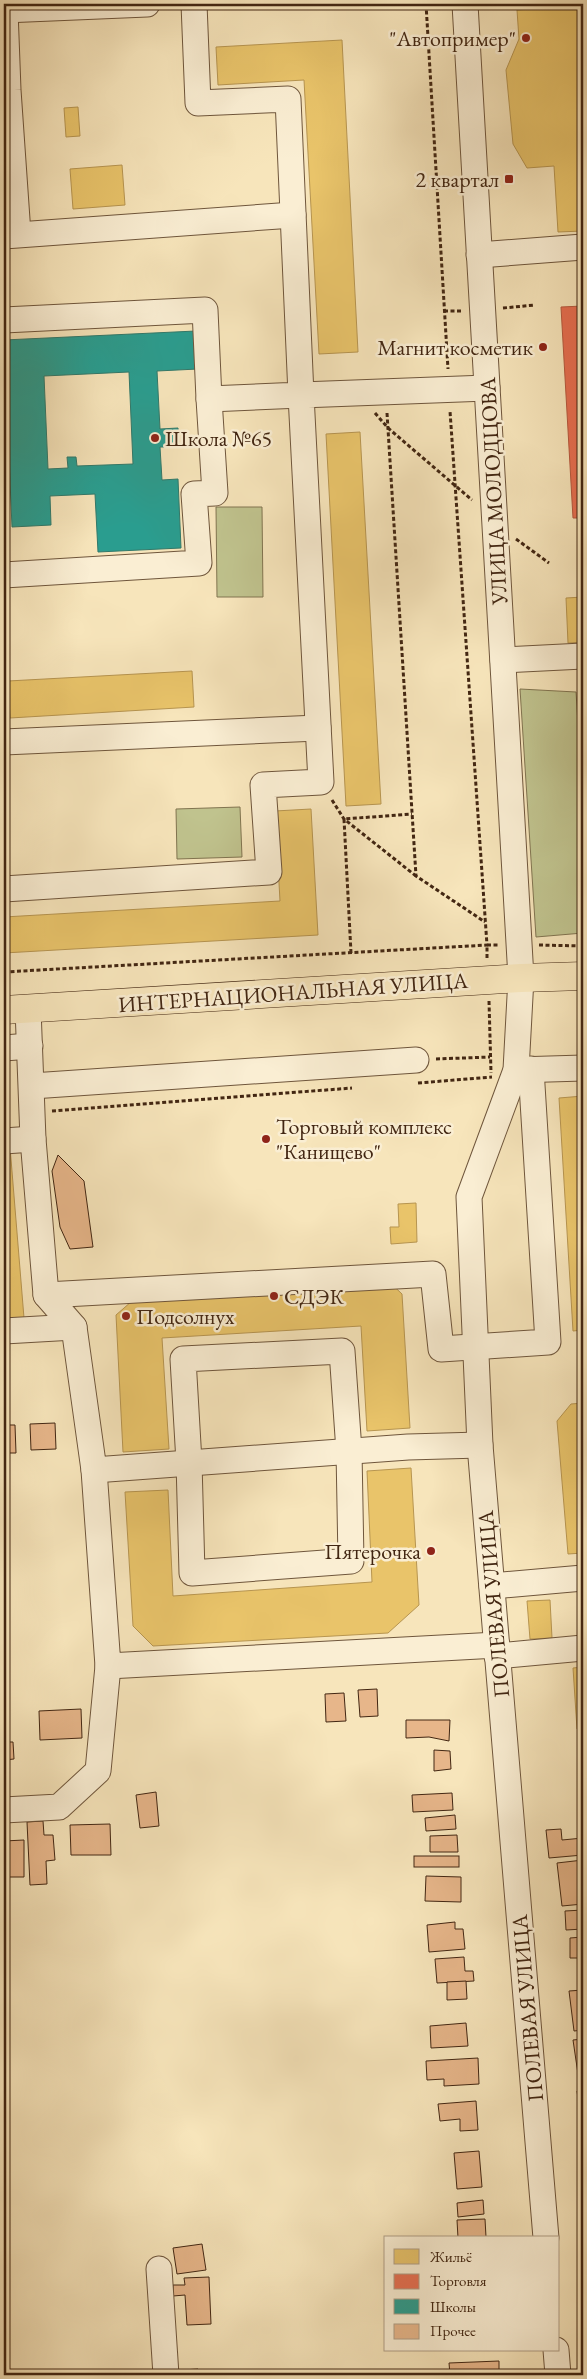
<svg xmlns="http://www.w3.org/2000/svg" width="587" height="2379" viewBox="0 0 587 2379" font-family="'EB Garamond',serif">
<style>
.green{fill:#c0c38e;stroke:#817450}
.homes{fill:#e9c46a;stroke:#b79550}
.shops{fill:#e76f51;stroke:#b6593e}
.schools{fill:#2a9d8f;stroke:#31796a;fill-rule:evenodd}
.building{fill:#e7b68a;stroke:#422612}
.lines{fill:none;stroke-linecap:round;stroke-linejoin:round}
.minor-casing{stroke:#6f563c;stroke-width:27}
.major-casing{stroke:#422612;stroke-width:29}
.path{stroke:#422612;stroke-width:3;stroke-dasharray:4 2.5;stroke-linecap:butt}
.minor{stroke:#faeed3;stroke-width:25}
.major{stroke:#f7e5bb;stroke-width:28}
.poi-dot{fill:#8f2418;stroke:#faeed3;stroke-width:2}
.labels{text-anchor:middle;stroke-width:5;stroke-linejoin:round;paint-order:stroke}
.poi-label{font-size:22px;fill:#422612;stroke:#faeed3;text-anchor:end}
.street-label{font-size:22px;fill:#422612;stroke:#faeed3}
</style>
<rect width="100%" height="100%" fill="#f7e5bb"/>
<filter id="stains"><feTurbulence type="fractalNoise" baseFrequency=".004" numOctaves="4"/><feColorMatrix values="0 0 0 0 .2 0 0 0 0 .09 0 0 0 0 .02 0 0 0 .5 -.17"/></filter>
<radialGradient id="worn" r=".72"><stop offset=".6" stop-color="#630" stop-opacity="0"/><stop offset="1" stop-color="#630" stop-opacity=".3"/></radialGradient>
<g class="green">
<polygon points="216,507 262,507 263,597 217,597"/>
<polygon points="520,689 576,692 583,803 583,933 536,937"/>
<polygon points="240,807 242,857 177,859 176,809"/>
</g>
<g class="homes">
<polygon points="583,5 583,69 581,69 583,107 583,231 558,232 554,166 527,168 513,144 506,70 519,39 517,10"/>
<polygon points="342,40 358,352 319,354 304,80 218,85 216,47"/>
<polygon points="78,107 80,136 66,137 64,108"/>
<polygon points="122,165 125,205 73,209 70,169"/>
<polygon points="360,432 381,804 346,806 326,434"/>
<polygon points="583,597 583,642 568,643 566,598"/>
<polygon points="192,671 194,707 10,718 8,681"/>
<polygon points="311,809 318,935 4,953 4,917 280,901 275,811"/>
<polygon points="583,1096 583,1330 573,1331 559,1098"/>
<polygon points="4,1147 10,1147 24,1318 4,1319"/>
<polygon points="416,1203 417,1242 391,1244 390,1227 399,1227 398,1204"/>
<polygon points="382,1275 402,1294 410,1428 367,1431 361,1326 162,1338 169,1449 123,1452 116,1315 147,1288"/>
<polygon points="583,1403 583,1553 568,1554 557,1421 571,1404"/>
<polygon points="411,1468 419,1605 388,1633 153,1646 133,1626 125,1492 168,1490 173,1596 372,1582 367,1471"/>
<polygon points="550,1600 552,1638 530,1639 527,1601"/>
<polygon points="583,1667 583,1734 577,1729 573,1668"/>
</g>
<polygon class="shops" points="583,306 583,518 573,518 561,307"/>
<path class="schools" d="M196,331L198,369L157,371L160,429L178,428L179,447H160L162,480L178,479L181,548L98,552L95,494L50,496L51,525L12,527L4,340ZM129,372L133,464L77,466L76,457H67L68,468L48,469L44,376Z"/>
<g class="building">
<polygon points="58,1155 84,1181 93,1247 70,1249 60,1227 52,1171"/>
<polygon points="55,1423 56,1449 31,1450 30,1424"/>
<polygon points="4,1425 15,1425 16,1453 4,1453"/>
<polygon points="377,1689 378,1716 360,1717 358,1690"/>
<polygon points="344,1693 346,1721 326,1722 325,1694"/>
<polygon points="81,1709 82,1738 40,1740 39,1711"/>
<polygon points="406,1720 450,1720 449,1741 429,1737 406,1738"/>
<polygon points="4,1742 13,1742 14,1759 4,1760"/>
<polygon points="434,1750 450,1751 451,1769 434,1771"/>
<polygon points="156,1792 159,1826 140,1828 136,1795"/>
<polygon points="452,1793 453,1810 413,1812 412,1795"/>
<polygon points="455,1815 456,1829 426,1831 425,1818"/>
<polygon points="43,1821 44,1835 53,1835 55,1860 46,1861 47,1884 30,1885 27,1822"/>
<polygon points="110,1824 111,1855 71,1855 70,1825"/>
<polygon points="561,1829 562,1840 583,1838 583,1855 549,1858 546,1830"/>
<polygon points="457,1835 458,1852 430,1852 430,1836"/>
<polygon points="24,1840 24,1877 4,1877 4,1841"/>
<rect x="414" y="1856" width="45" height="11"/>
<polygon points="583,1860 583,1904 562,1906 557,1863"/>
<polygon points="426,1876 461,1877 461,1902 425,1901"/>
<polygon points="583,1910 583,1929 566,1930 565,1911"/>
<polygon points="455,1922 455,1929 463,1929 465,1949 429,1952 427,1925"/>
<polygon points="583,1937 583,1958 570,1958 570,1938"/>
<polygon points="464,1957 465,1971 473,1971 474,1981 437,1983 435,1959"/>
<polygon points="466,1981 467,1999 447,2000 447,1982"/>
<polygon points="583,1990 583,2030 574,2031 569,1991"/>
<polygon points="466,2023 468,2046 431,2048 430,2026"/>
<polygon points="583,2039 583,2073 578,2074 573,2040"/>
<polygon points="478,2058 479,2084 444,2086 444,2079 427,2080 426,2061"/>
<polygon points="583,2075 583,2087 579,2087 578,2076"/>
<polygon points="583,2090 583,2106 579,2106 577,2091"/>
<polygon points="476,2101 478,2130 460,2131 460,2119 440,2121 438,2104"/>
<polygon points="479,2151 482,2187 457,2189 454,2153"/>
<polygon points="483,2200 484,2214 458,2217 457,2203"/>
<polygon points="485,2219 486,2237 458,2238 457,2220"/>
<polygon points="202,2244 206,2270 177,2274 173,2248"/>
<polygon points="209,2277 211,2324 187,2325 185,2295 173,2296 173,2285 185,2285 184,2278"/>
<polygon points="499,2361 499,2375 450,2375 449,2363"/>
<polygon points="198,2369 199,2375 182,2375 182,2370"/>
</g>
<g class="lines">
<g class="minor-casing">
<g id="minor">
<polyline points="465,4 521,978 516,1070 469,1197 480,1445 546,2238"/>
<polyline points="4,10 147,4"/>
<polyline points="5,10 8,90 18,234"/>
<polyline points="4,236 293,215"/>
<polyline points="479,255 583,247"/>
<polyline points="4,320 205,310 209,399 301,395 288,99 198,103 194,4"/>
<polyline points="4,575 199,563 194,494 215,493 209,399"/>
<polyline points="503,660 583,656"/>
<polyline points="4,742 318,728"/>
<polyline points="4,889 269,872 263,785 321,782 301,395 487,388"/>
<polyline points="28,1009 33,1139 46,1295 74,1327 94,1470 408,1447 480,1445"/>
<polyline points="4,1048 30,1046"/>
<polyline points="516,1070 583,1068"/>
<polyline points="32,1086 416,1060"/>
<polyline points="4,1141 33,1139"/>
<polyline points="46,1295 433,1274 441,1349 548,1342 531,1069"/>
<polyline points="4,1331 74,1327"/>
<polygon points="342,1351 349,1451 351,1561 192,1573 189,1462 183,1359"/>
<polyline points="94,1470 108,1666 497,1645"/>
<polyline points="492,1586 583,1578"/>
<polyline points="497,1656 583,1648"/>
<polyline points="4,1810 59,1807 98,1771 108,1666"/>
<polyline points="159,2269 166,2375"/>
<polyline points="556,2350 558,2375"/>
</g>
</g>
<g class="major-casing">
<polyline id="major" points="4,1010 521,978 583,976"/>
</g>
<g class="path">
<polyline points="426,4 448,369"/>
<polyline points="503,308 535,305"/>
<polyline points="444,311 462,311"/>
<polyline points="375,413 388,428 472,500"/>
<polyline points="387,413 416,876 485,922"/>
<polyline points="516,539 549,563"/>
<polyline points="332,800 344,819 416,876"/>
<polyline points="539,945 583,946"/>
<polyline points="351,953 344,819 412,814"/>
<polyline points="487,958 487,945 498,945"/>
<polyline points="4,972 487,945 450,411"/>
<polyline points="489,1001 491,1073"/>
<polyline points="436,1059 490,1057"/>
<polyline points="418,1083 492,1077"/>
<polyline points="52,1111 352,1088"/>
</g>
<use href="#minor" class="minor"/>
<use href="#major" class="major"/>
</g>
<g class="poi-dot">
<circle cx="526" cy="38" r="5"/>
<rect x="504" y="174" width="10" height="10" rx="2.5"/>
<circle cx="543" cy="347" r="5"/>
<circle cx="155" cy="438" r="5"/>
<circle cx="266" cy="1139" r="5"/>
<circle cx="274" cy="1296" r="5"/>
<circle cx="126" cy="1316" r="5"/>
<circle cx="431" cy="1551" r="5"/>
</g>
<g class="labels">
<g class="poi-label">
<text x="516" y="46">"Автопример"</text>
<text x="499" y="187">2 квартал</text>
<text x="533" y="355">Магнит косметик</text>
<text x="165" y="446" text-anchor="start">Школа №65</text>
<text x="276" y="1134" text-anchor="start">Торговый комплекс<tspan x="276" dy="25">"Канищево"</tspan></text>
<text x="284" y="1304" text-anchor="start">СДЭК</text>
<text x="136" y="1324" text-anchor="start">Подсолнух</text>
<text x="421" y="1559">Пятерочка</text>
</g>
<g class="street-label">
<text transform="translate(493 491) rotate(-93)" y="8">УЛИЦА МОЛОДЦОВА</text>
<text transform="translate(293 992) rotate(-4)" y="8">ИНТЕРНАЦИОНАЛЬНАЯ УЛИЦА</text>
<text transform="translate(493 1604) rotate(-95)" y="8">ПОЛЕВАЯ УЛИЦА</text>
<text transform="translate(527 2008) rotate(-95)" y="8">ПОЛЕВАЯ УЛИЦА</text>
</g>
</g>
<rect width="587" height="2379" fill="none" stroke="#f7e5bb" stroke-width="20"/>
<rect x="5" y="5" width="577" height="2369" fill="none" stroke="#422612" stroke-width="2.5"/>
<rect x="10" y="10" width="567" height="2359" fill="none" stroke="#422612"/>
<rect x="384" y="2236" width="175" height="115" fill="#faeed3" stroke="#b09e86"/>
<rect x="394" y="2249" width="25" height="15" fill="#e9c46a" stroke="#b09e86"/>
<text x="430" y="2262" font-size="15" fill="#422612">Жильё</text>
<rect x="394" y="2274" width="25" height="15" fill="#e76f51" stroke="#b09e86"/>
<text x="430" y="2286" font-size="15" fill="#422612">Торговля</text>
<rect x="394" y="2299" width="25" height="15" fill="#2a9d8f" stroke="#b09e86"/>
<text x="430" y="2312" font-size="15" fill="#422612">Школы</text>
<rect x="394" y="2324" width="25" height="15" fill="#e7b68a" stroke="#b09e86"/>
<text x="430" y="2336" font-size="15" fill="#422612">Прочее</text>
<rect width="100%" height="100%" filter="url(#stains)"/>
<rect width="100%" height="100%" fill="url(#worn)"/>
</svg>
